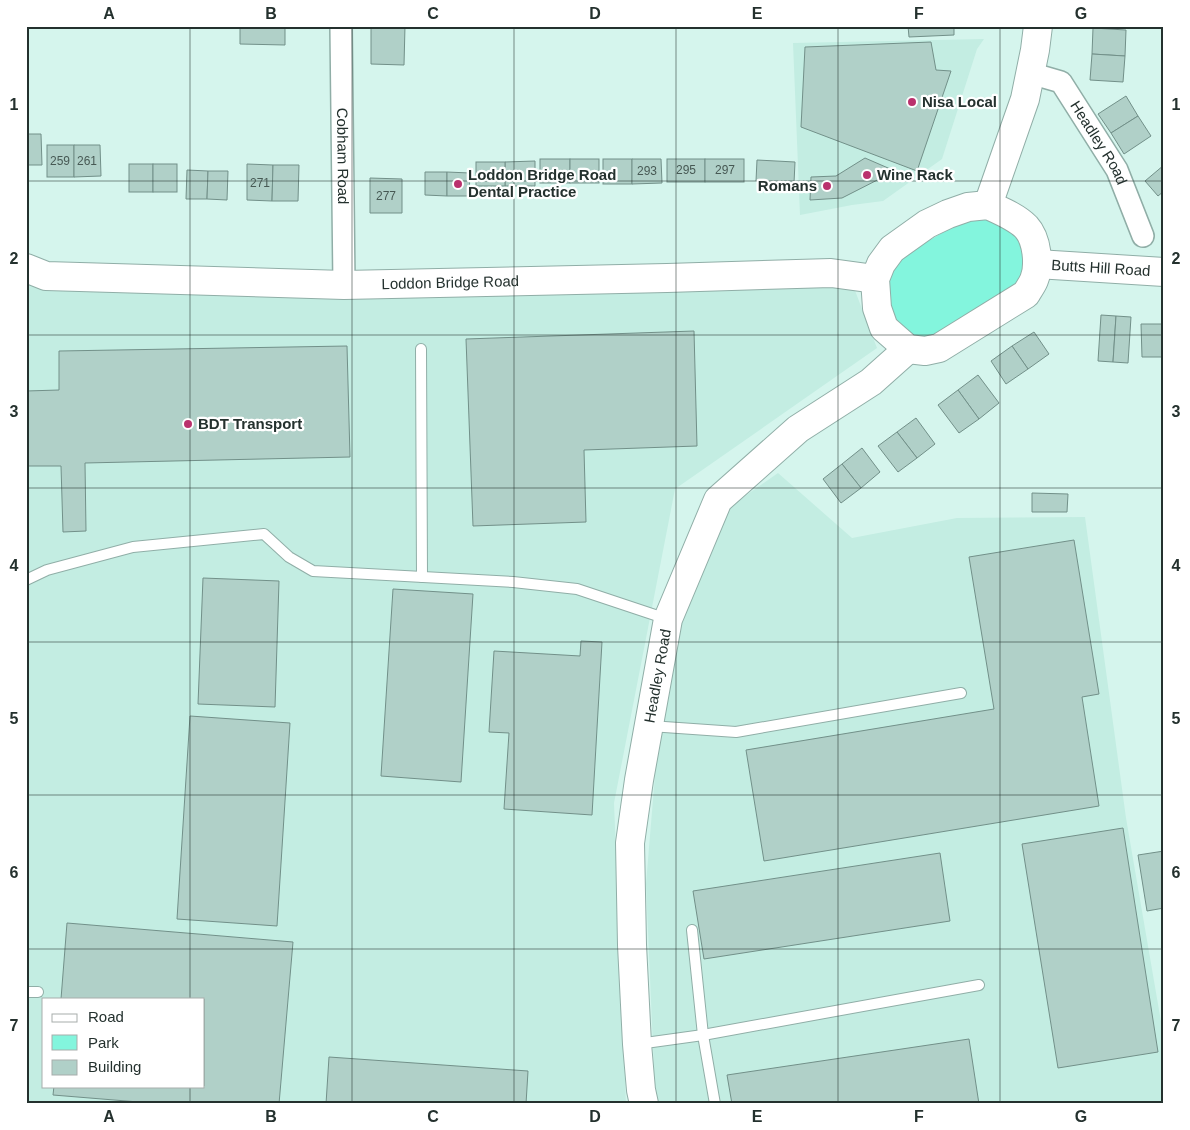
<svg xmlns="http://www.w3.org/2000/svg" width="1190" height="1130" viewBox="0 0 1190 1130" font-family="Helvetica,sans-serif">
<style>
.built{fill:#c3ede2;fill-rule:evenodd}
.green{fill:#83f5dd}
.building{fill:#b0d0c8;stroke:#729089}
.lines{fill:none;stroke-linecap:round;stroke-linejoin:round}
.lane-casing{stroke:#90aea7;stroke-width:12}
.street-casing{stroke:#90aea7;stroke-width:24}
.secondary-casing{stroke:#90aea7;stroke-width:30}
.lane{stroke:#fff;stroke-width:10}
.street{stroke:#fff;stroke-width:21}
.secondary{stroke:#fff;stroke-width:28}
.grid{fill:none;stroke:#24312e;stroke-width:1;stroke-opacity:0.55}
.poi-dot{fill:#ba316d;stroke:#fff;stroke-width:2}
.labels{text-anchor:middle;stroke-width:4.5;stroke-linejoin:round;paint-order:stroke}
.number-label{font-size:12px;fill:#475954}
.poi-label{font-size:15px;font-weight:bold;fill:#24312e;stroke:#fff;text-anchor:start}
.street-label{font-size:15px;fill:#24312e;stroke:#fff}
.neatline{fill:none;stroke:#24312e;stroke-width:2}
.grid-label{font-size:16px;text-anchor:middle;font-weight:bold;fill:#24312e}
</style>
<rect width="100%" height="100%" fill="#d5f5ed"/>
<g class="built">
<polygon points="984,39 977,49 942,159 883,201 852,205 800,215 793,43"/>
<path d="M26,282L54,289L854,288L877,348L675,489L614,803L626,1104H26ZM44,999H204V1086H44Z"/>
<polygon points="778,473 852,538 957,518 1085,517 1126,818 1164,1039 1164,1104 658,1104 655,1094 646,884 659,727 679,618 732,505"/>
</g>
<path class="green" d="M987,218C999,225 1027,238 1026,255C1026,265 1022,276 1020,287L937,337L921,338L910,336L900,328L892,316L887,285L896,260L964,220Z"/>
<g class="building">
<polygon points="240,26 285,26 285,45 240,44"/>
<polygon points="371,26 405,26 404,65 371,64"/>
<polygon points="908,26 954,26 954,35 909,37"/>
<polygon points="1093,28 1126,30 1125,56 1092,54"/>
<polygon points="931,42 936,70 951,71 917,171 801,127 805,47"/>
<polygon points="1092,54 1125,56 1123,82 1090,80"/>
<polygon points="1126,96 1138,116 1111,133 1098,114"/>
<polygon points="1138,116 1151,136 1124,154 1111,133"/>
<polygon points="26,134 41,134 42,165 26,165"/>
<rect x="47" y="145" width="27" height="32"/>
<polygon points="74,145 100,145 101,176 74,177"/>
<polygon points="865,158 895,171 842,198 810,200 811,177 836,176"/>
<rect x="540" y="159" width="30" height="24"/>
<rect x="570" y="159" width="29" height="24"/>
<rect x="603" y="159" width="29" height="25"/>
<polygon points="632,159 661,159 662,183 632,184"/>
<rect x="667" y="159" width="38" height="23"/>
<rect x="705" y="159" width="39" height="23"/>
<polygon points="757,160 795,162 794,183 756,181"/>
<polygon points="535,161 535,186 505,186 505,162"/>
<rect x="476" y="162" width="29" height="24"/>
<rect x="129" y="164" width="24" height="28"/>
<rect x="153" y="164" width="24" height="28"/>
<polygon points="247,164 273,165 272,201 247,200"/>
<polygon points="273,165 299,165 298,201 272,201"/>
<polygon points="1164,165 1164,191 1158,196 1145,181"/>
<polygon points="187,170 208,171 207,199 186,199"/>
<polygon points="208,171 228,171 227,200 207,199"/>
<polygon points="425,172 447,172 447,196 425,195"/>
<polygon points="447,172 470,173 469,196 447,196"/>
<polygon points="370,178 402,179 402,213 370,213"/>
<polygon points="1101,315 1116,316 1113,362 1098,361"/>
<polygon points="1116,316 1131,317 1128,363 1113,362"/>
<polygon points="1141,324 1164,324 1164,357 1142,357"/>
<polygon points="694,331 697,446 584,450 586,522 473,526 466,339"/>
<polygon points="1034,332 1049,354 1028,369 1012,346"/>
<polygon points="347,346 350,457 85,463 86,531 63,532 61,466 26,466 26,391 59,390 59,351"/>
<polygon points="1012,346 1028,369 1006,384 991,361"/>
<polygon points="978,375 999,403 979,419 958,390"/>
<polygon points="958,390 979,419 959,433 938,405"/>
<polygon points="916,418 935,444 917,458 897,432"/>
<polygon points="897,432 917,458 898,472 878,446"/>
<polygon points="862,448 880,472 861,488 842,464"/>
<polygon points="842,464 861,488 841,503 823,479"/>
<polygon points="1032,493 1068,494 1067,512 1032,512"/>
<polygon points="1074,540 1099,694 1082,697 1099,806 764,861 746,750 994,709 969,557"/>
<polygon points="203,578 279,581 275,707 198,704"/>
<polygon points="393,589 473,594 461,782 381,776"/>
<polygon points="581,641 602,642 592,815 504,809 509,733 489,732 494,651 580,656"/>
<polygon points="190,716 290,723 277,926 177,919"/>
<polygon points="1123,828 1158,1052 1058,1068 1022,844"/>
<polygon points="1164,851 1164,908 1147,911 1138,855"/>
<polygon points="940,853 950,921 704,959 693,891"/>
<polygon points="67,923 293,942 279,1104 163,1104 53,1095 54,1086 204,1086 204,999 61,999"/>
<polygon points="969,1039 979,1104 732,1104 727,1075"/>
<polygon points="329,1057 528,1071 526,1104 326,1104"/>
</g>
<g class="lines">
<g class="lane-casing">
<g id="lane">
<polyline points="421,349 422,577"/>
<polyline points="26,580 47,570 133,547 264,534 289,557 313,571 513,582 577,589 667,619"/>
<polyline points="650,726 736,732 961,693"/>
<polyline points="692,930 703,1035 715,1104"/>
<polyline points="26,992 38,992"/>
<polyline points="638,1044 703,1035 979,985"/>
</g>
</g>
<g class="street-casing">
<g id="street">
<path id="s1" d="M341,26L344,285"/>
<path id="s2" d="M1030,73L1061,82L1117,170L1143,236"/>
</g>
</g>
<g class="secondary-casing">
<g id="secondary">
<path d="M988,205C1001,211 1016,217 1026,227C1037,239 1040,265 1034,280C1032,285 1028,290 1026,294L939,348L925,351L908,349L884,328L877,308L875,279L881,264L892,249L927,224L948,214L968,207Z"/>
<polyline points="988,205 1025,99 1035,50 1038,26"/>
<path id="s3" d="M1037,264L1164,272"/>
<path id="s4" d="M26,268L46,276L344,285L667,278L831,273L875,279"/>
<path id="s5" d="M644,1104L641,1090L637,1044L632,945L630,843L639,780L668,619L718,500L798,429L871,382L908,349"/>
</g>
</g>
<use href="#lane" class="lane"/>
<use href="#street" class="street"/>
<use href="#secondary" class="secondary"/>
</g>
<path class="grid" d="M190,26V999M352,26V1104M514,26V1104M676,26V1104M838,26V1104M1000,26V1104M26,181H1164M26,335H1164M26,488H1164M26,642H1164M26,795H1164M26,949H1164M190,1086V1104"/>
<g class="poi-dot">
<circle cx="912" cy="102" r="5"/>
<circle cx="867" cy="175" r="5"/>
<circle cx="458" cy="184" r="5"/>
<circle cx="827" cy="186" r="5"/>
<circle cx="188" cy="424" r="5"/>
</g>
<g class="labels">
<g class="number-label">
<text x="60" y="165">259</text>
<text x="87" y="165">261</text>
<text x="686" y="174">295</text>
<text x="725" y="174">297</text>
<text x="647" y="175">293</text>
<text x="260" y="187">271</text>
<text x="386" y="200">277</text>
</g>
<g class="poi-label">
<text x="922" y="107">Nisa Local</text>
<text x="468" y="180">Loddon Bridge Road<tspan x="468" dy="17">Dental Practice</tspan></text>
<text x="877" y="180">Wine Rack</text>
<text x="817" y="191" text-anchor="end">Romans</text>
<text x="198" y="429">BDT Transport</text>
</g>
<g class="street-label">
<text dy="5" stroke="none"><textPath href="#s2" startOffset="104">Headley Road</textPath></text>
<text dy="5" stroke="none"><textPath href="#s1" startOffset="130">Cobham Road</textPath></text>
<text dy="5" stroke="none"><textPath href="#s3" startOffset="64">Butts Hill Road</textPath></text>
<text dy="5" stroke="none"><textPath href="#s4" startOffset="426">Loddon Bridge Road</textPath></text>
<text dy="5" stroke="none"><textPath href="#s5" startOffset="431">Headley Road</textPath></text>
</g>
</g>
<rect width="1190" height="1130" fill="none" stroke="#ffffff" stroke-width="55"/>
<rect x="42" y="998" width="162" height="90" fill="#ffffff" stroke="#a7adab"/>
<rect x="52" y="1014" width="25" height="8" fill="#ffffff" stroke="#a7adab"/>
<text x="88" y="1022" font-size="15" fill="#24312e">Road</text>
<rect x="52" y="1035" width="25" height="15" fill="#83f5dd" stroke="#a7adab"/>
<text x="88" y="1048" font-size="15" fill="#24312e">Park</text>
<rect x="52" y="1060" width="25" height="15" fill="#b0d0c8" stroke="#a7adab"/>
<text x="88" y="1072" font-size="15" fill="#24312e">Building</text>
<rect x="28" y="28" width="1134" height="1074" class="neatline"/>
<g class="grid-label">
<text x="109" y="19">A</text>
<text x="271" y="19">B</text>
<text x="433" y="19">C</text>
<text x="595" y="19">D</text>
<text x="757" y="19">E</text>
<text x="919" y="19">F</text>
<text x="1081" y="19">G</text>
<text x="14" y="110">1</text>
<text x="1176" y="110">1</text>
<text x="14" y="264">2</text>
<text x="1176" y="264">2</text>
<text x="14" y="417">3</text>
<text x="1176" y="417">3</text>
<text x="14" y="571">4</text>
<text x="1176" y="571">4</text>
<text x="14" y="724">5</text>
<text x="1176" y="724">5</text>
<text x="14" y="878">6</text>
<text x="1176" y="878">6</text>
<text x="14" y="1031">7</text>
<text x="1176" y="1031">7</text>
<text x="109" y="1122">A</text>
<text x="271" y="1122">B</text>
<text x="433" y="1122">C</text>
<text x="595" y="1122">D</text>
<text x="757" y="1122">E</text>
<text x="919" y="1122">F</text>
<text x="1081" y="1122">G</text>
</g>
</svg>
